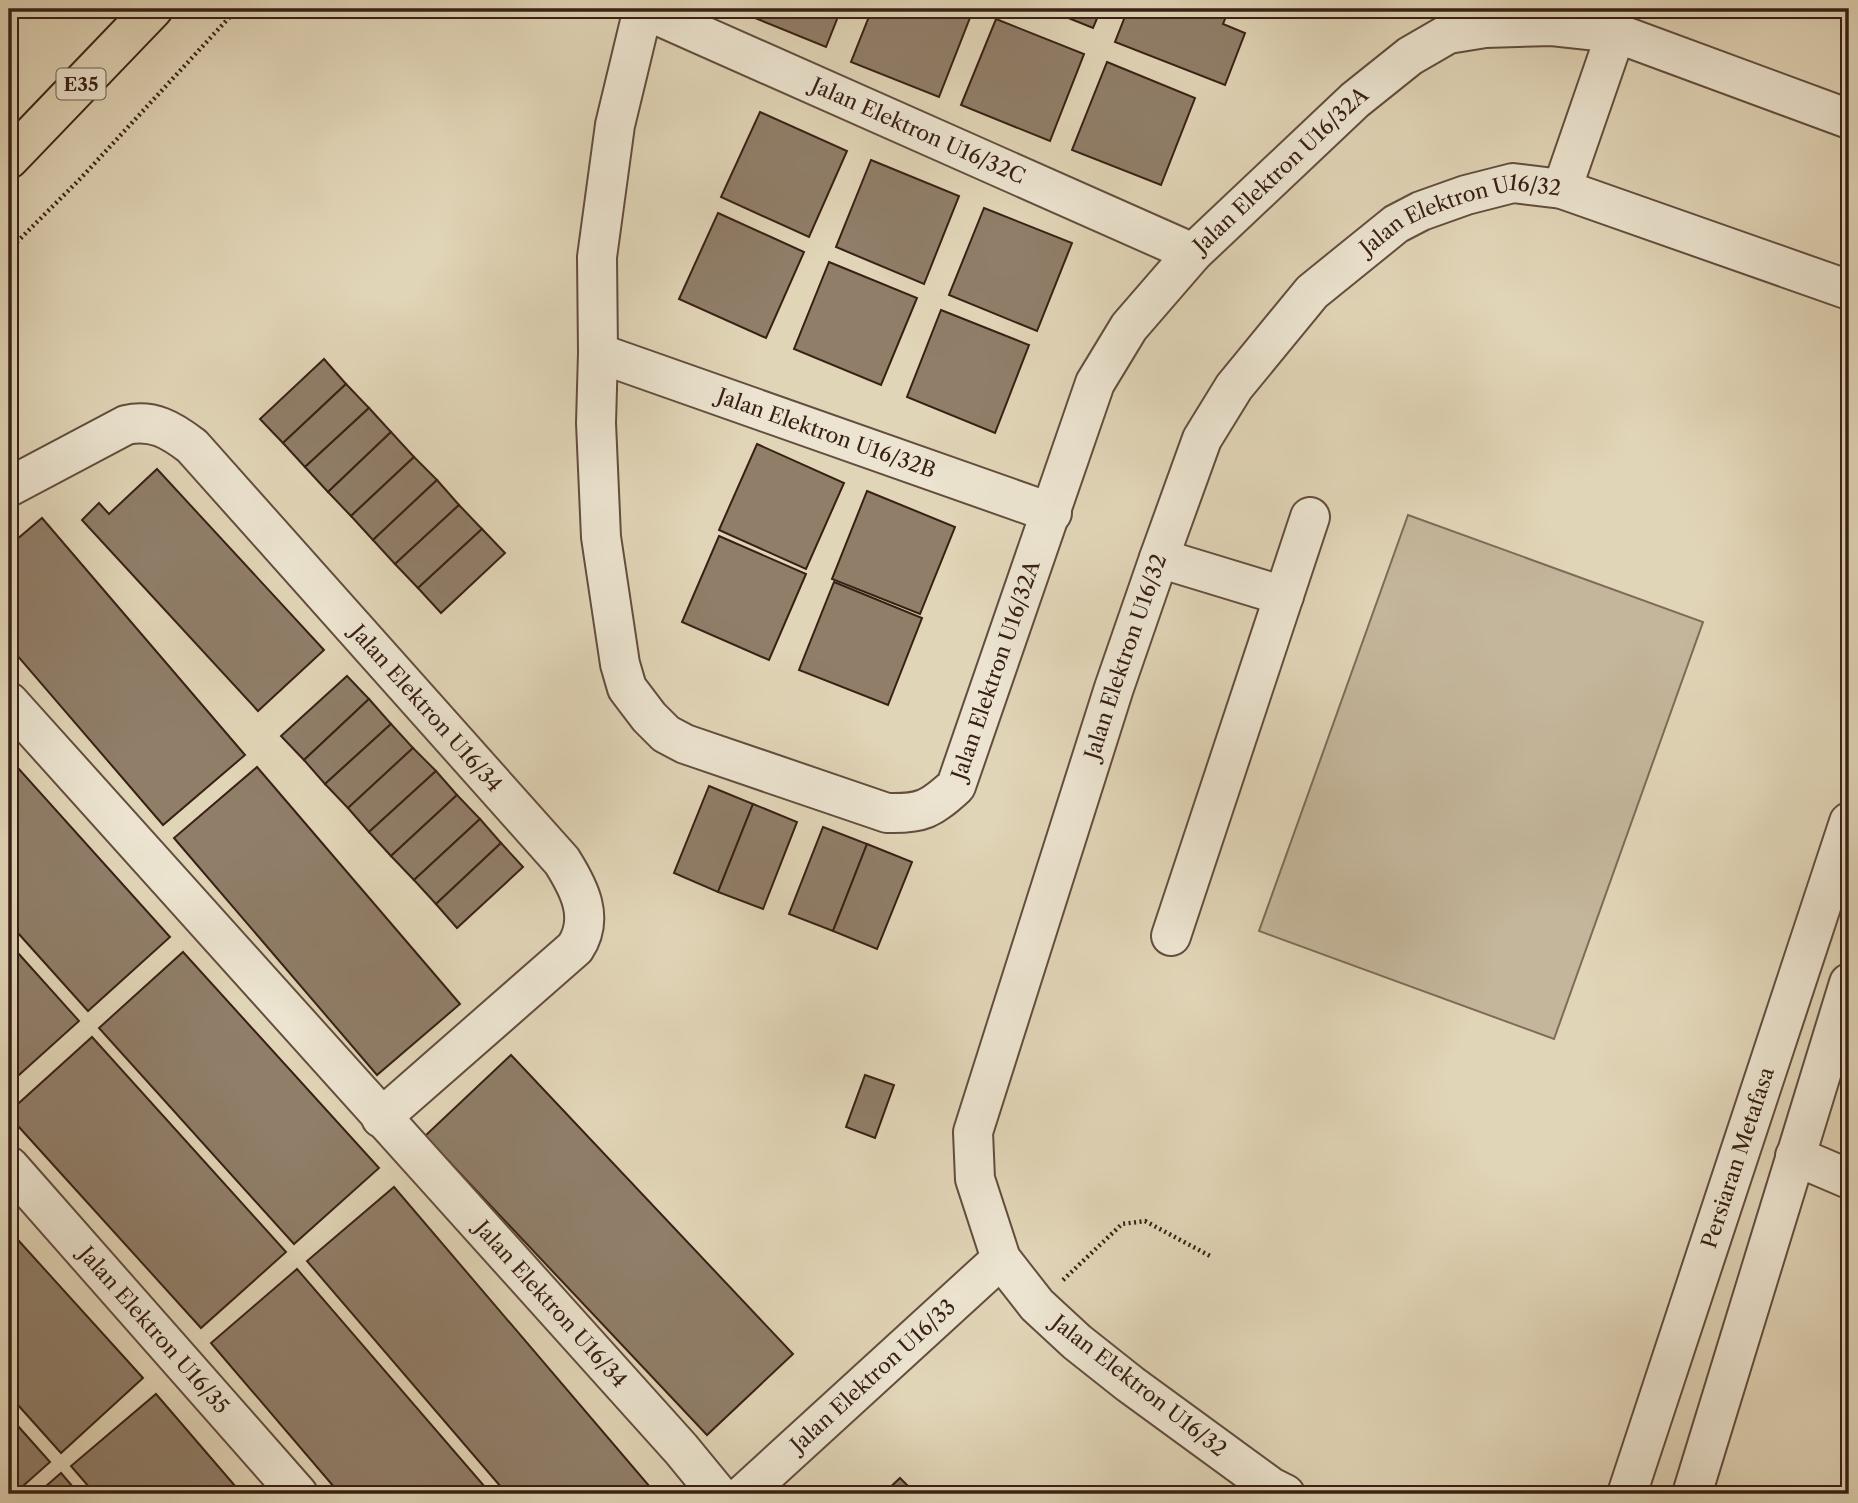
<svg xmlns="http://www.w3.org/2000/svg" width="1858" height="1503" viewBox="0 0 1858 1503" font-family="'Libre Caslon Text',serif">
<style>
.green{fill:#c4b69b;stroke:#7e6b58;stroke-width:2}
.building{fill:#907e69;stroke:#392015;stroke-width:2}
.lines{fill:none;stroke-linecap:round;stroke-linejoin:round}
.minor-casing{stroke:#634d3e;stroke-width:42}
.highway-casing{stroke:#392015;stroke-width:42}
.path{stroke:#392015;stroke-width:4.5;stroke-dasharray:2 3.5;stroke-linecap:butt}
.minor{stroke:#ece4d0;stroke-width:38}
.highway{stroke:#e1d5b7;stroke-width:38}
.labels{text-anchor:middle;stroke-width:5;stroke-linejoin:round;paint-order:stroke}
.shield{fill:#ece4d0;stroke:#6f5b4d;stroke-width:2}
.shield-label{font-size:19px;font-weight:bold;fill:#392015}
.street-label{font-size:21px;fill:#392015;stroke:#ece4d0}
</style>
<rect width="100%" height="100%" fill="#e1d5b7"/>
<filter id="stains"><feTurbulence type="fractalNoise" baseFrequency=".00286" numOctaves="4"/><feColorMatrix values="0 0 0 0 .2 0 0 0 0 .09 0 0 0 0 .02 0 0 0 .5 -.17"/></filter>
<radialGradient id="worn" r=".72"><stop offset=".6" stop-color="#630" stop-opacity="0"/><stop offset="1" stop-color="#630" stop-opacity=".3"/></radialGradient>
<polygon class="green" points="1408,515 1703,622 1554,1039 1259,931"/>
<g class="building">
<polygon points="739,9 841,9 826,47 738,11"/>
<polygon points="872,9 973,10 939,97 851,62"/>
<polygon points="1046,9 1101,9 1093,28"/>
<polygon points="1128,9 1229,9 1223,24 1245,33 1225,85 1115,42"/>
<polygon points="996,19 1084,54 1050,141 961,105"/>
<polygon points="1107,62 1195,98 1161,185 1072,150"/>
<polygon points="760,112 847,151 809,237 721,197"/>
<polygon points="871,160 959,196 924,284 836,247"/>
<polygon points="984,208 1072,243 1037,331 949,295"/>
<polygon points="718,213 804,252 766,338 679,299"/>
<polygon points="829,262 917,298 881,385 794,349"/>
<polygon points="941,310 1029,345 995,433 907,397"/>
<polygon points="324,359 346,384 283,443 260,419"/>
<polygon points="346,384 369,408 305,467 283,443"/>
<polygon points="369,408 391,432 328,492 305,467"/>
<polygon points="391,432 414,457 351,516 328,492"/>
<polygon points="757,444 844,483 806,569 719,530"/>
<polygon points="414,457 437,480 373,540 351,516"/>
<polygon points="157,469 324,650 258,711 82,520 99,503 109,514"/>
<polygon points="437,480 459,505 395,564 373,540"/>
<polygon points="867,491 955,527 920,614 832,579"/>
<polygon points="459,505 482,529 418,588 395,564"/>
<polygon points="42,518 245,755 163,825 9,646 9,546"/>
<polygon points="482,529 505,553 441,613 418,588"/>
<polygon points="719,536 806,574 769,660 682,622"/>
<polygon points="834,582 922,618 888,705 799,670"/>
<polygon points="347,676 369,699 304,760 281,736"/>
<polygon points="369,699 391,724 325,784 304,760"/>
<polygon points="391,724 413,748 348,808 325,784"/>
<polygon points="413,748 436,771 369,832 348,808"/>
<polygon points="9,758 170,937 88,1011 9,923"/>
<polygon points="257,767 460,1004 377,1075 174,838"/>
<polygon points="436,771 457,795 391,856 369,832"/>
<polygon points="709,786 753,804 718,892 674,873"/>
<polygon points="457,795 480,819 414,880 391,856"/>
<polygon points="753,804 797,822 763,909 718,892"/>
<polygon points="480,819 501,843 436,904 414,880"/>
<polygon points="823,827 867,844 833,931 789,914"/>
<polygon points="501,843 523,867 457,928 436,904"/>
<polygon points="867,844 912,862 877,949 833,931"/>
<polygon points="9,943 79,1021 9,1084"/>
<polygon points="183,952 379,1168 294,1244 99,1028"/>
<polygon points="92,1037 286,1252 201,1328 9,1116 9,1112"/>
<polygon points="511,1055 793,1354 707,1435 425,1136"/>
<polygon points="865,1075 894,1085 875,1138 846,1127"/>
<polygon points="394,1187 656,1494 507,1494 307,1261"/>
<polygon points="9,1230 143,1378 61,1453 9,1395"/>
<polygon points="297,1269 491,1494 340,1494 211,1343"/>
<polygon points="156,1394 242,1494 95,1494 71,1466"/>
<polygon points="9,1416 50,1462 14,1494 9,1494"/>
<polygon points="61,1473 79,1494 37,1494"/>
<polygon points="900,1478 916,1494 883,1494"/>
</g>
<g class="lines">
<g class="minor-casing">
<g id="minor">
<path id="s1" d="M643,9L615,125L597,257L598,353L596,423L601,537L620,664L627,688L649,717L666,734L685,744L887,813C922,814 931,809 956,786L1095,383L1129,327L1193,253L1355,100L1410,56L1448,34L1485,28L1552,26L1616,33L1849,119"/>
<path id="s2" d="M643,9L1193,253"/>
<polyline points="1562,189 1616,33"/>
<path id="s3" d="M598,353L1052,513"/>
<path id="s4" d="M9,487L126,425C153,419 171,430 192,446L562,861C579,888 595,918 575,948L381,1118"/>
<polyline points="1159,558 1284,596"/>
<path id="s5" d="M9,702L681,1449L718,1494"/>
<polyline points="1171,936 1310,517"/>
<polyline points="1795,1156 1849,1179"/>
<path id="s6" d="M9,1166L298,1494"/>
<path id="s7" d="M744,1494L1001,1259"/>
<path id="s8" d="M1285,1494L1271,1487L1130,1384L1077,1342L1037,1305L1001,1259L975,1179L973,1132L1114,688L1159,558L1202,439L1234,387L1312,292L1396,224L1421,211L1466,195L1513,183L1562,189L1849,290"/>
<path id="s9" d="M1627,1494L1849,822"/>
<polyline points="1692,1494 1849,983"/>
</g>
</g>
<g class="highway-casing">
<polyline id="highway" points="9,159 153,9"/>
</g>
<g class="path">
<polyline points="9,250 81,178 237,9"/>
<polyline points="1063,1280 1122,1224 1145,1221 1212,1257"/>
</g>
<use href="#minor" class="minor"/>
<use href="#highway" class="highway"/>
</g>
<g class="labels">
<rect class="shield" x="56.5" y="68.5" width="49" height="31" rx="5"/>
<g class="shield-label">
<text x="81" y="91">E35</text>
</g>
<g class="street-label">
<text dy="7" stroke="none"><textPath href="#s2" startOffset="301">Jalan Elektron U16/32C</textPath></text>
<text dy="7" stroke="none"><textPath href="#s1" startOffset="1769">Jalan Elektron U16/32A</textPath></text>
<text dy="7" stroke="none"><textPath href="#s8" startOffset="1589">Jalan Elektron U16/32</textPath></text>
<text dy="7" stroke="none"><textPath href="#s3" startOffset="242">Jalan Elektron U16/32B</textPath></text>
<text dy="7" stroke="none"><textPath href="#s8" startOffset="1001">Jalan Elektron U16/32</textPath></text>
<text dy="7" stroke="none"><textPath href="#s1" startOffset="1181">Jalan Elektron U16/32A</textPath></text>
<text dy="7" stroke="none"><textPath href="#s4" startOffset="556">Jalan Elektron U16/34</textPath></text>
<text dy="7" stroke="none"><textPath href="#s9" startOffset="354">Persiaran Metafasa</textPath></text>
<text dy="7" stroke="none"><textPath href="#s5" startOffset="810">Jalan Elektron U16/34</textPath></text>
<text dy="7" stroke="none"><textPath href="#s6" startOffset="219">Jalan Elektron U16/35</textPath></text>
<text dy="7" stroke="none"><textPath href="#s7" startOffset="175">Jalan Elektron U16/33</textPath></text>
<text transform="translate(1139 1386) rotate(38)" y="7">Jalan Elektron U16/32</text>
</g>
</g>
<rect width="1858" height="1503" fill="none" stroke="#e1d5b7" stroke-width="35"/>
<rect x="10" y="10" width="1837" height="1482" fill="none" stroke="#392015" stroke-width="3.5"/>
<rect x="18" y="18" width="1823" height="1468" fill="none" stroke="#392015" stroke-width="2"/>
<rect width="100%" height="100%" filter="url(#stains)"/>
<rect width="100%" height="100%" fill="url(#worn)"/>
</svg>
